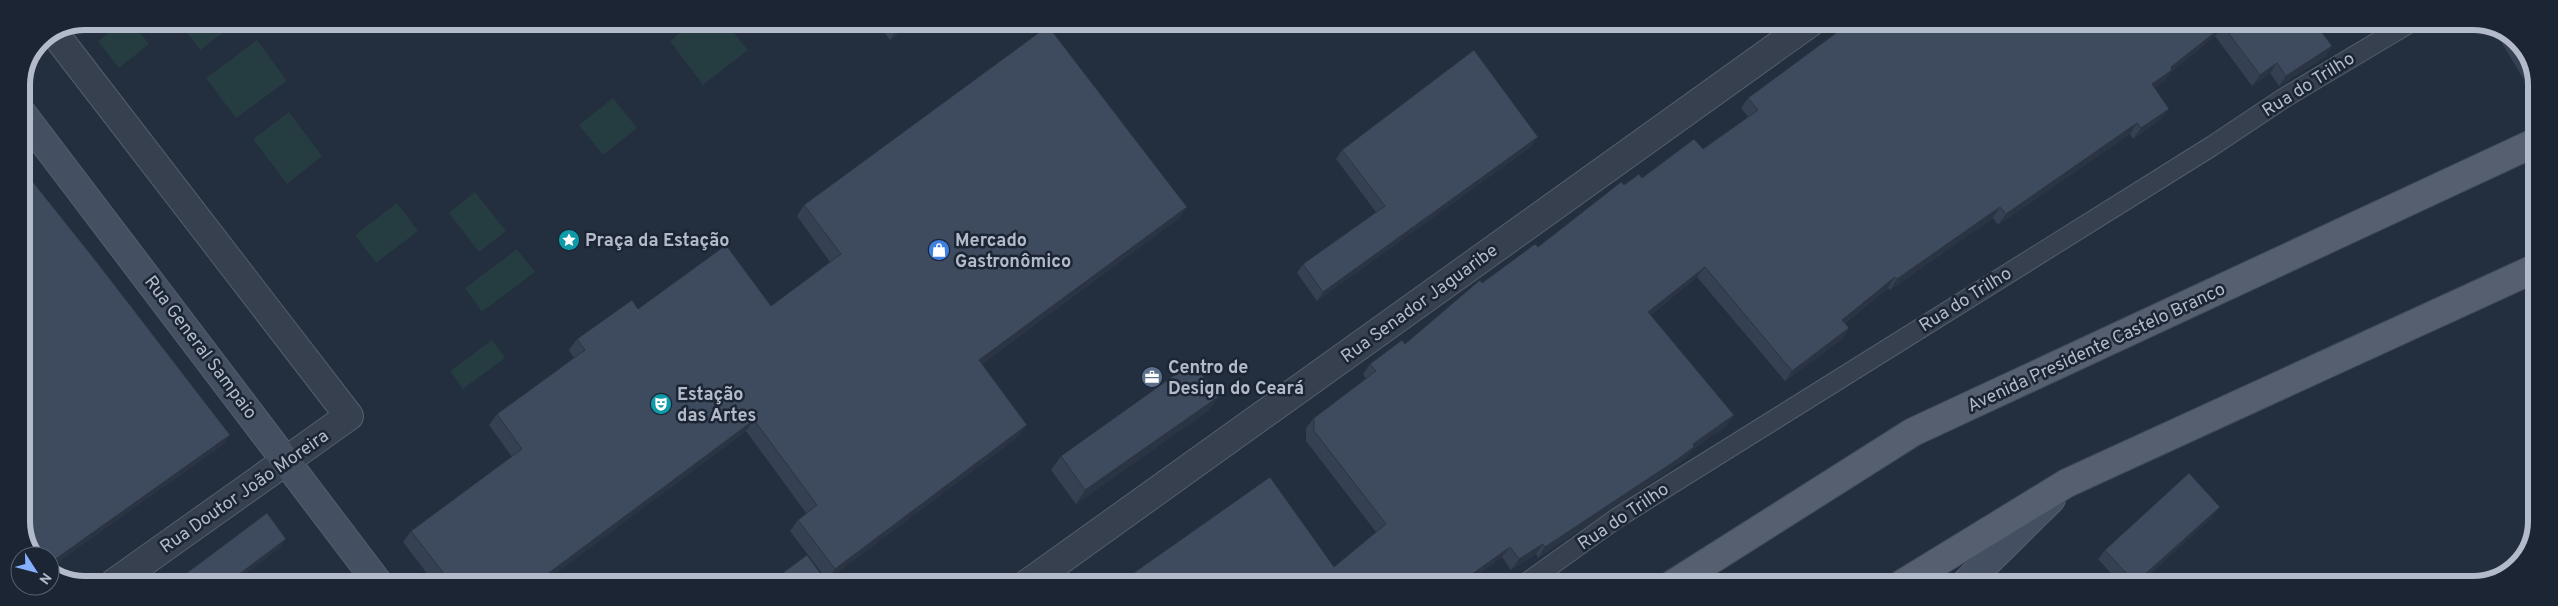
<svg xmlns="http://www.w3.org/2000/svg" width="2558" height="606" viewBox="0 0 2558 606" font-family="Overpass,sans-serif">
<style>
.green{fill:#253c40}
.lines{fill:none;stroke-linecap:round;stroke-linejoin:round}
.service-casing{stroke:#555e6c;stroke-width:21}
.minor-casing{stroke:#555e6c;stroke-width:30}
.tertiary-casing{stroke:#555e6c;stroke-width:30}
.secondary-casing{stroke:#555e6c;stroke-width:30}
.primary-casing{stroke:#404957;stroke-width:30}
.service{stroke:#37404e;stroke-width:19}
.minor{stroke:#37404e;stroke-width:28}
.tertiary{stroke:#37404e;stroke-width:28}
.secondary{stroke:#444f62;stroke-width:28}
.primary{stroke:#555f6f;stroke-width:28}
.wall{fill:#354052}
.shaded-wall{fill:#2b3442}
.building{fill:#3e4b5f;stroke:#2b3442}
.labels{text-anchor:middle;stroke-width:5;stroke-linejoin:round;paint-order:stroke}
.street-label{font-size:18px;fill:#b3bbca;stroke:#1c2533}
.poi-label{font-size:18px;font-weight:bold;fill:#b3bbca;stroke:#1c2533;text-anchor:start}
.rim{fill:none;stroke:#b3bbca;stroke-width:6}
</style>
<rect width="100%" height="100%" fill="#232e3f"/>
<g class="green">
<polygon points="123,21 131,21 149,44 119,68 98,41"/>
<polygon points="179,21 239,21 200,50"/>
<polygon points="694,22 725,22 748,50 703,85 670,41"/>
<polygon points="257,40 287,81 236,118 206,78"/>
<polygon points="613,98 637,128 603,155 579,125"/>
<polygon points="289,112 322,156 287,184 253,139"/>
<polygon points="475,192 506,231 479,252 449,213"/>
<polygon points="397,203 418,231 376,263 355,235"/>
<polygon points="517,249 535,272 482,312 465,288"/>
<polygon points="492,340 505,358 463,389 450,371"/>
</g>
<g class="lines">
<g class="service-casing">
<polyline id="service" points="1525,584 1617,518 2212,146 2284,98 2411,22"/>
</g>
<g class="minor-casing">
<polyline id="minor" points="1027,584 1811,22"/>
</g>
<g class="tertiary-casing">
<polyline id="tertiary" points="55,34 349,416 114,583"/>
</g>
<g class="secondary-casing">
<g id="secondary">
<polyline points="21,112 379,584"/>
<polyline points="1965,584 2051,499"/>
</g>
</g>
<g class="primary-casing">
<g id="primary">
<polyline points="1673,584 1913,432 2536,142"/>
<polyline points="1902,584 2067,483 2536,268"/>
</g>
</g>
<use href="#service" class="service"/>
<use href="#minor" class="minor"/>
<use href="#tertiary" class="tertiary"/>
<use href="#secondary" class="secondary"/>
<use href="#primary" class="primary"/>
</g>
<g class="wall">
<polygon points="876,22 915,22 890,40"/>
<polygon points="2314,22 2332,46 2325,57 2279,86 2270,73 2252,86 2215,36 2171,72 2165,80 2154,88 2161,119 2133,139 2130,134 1998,225 1993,218 1890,290 1888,288 1845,323 1849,328 1842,339 1785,381 1697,277 1651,315 1734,415 1726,426 1692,450 1687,457 1665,473 1538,558 1536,554 1511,570 1502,557 1465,584 1118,584 1334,567 1376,532 1306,441 1306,428 1314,418 1366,379 1363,374 1370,364 1405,344 1482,283 1538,247 1624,185 1642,178 1703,149 1748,117 1741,108 1748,98 1834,36"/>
<polygon points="2500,31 2521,43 2533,72 2523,78 2497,35"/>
<polygon points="1532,146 1317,301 1297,273 1303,264 1376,212 1336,159 1342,150"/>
<polygon points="804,205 1187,207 1179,218 982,364 1019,436 827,580 790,531 798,520 806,513 746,431 541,584 435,584 403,542 411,531 512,457 489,425 497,414 574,358 569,350 577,339 638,309 771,306 830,262 797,216"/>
<polygon points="1218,397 1208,411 1076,504 1051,470 1061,456"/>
<polygon points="2213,516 2138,585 2122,585 2098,559 2105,550"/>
</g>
<g class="shaded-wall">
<polygon points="907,22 915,22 890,40 898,28"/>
<polygon points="2223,26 2215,36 2171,72 2165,80 2144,95 2152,84 2171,67"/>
<polygon points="2332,46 2325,57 2279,86 2286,76"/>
<polygon points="2277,63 2270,73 2252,86 2260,75"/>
<polygon points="2531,68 2533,72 2523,78 2529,69"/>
<polygon points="2169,109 2161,119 2133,139 2141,128"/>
<polygon points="2137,123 2130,134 1998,225 2006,214"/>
<polygon points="1538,137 1532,146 1317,301 1323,292"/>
<polygon points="1187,207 1179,218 972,371 979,360"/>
<polygon points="2000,207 1993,218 1890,290 1897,279"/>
<polygon points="1705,267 1697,277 1641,323 1648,312"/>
<polygon points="1895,277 1888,288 1835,330 1842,320"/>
<polygon points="1849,328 1842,339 1785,381 1792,371"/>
<polygon points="1218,397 1208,411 1076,504 1085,490"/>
<polygon points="1734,415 1726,426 1692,450 1687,457 1665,473 1538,558 1545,547"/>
<polygon points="754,420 746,431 541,584 534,584"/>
<polygon points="1027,425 1019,436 827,580 835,569"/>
<polygon points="230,435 223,445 50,568 50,563"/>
<polygon points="2220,507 2213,516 2138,585 2134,585"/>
<polygon points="286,539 280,548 232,584 226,584"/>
<polygon points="1543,544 1536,554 1511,570 1519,559"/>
<polygon points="1510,547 1502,557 1465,584 1458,584"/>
</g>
<g class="building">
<polygon points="894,22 907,22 898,28"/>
<polygon points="1851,22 2314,22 2332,46 2286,76 2277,63 2260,75 2223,26 2171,67 2172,70 2152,84 2169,109 2141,128 2137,123 2006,214 2000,207 1897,279 1895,277 1842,320 1849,328 1792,371 1705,267 1648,312 1734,415 1693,444 1694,447 1672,463 1545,547 1543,544 1519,559 1510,547 1458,584 1380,584 1379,583 1378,584 1118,584 1270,477 1334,567 1386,524 1314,431 1314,418 1376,371 1370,364 1402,340 1405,344 1480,280 1482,283 1535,244 1538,247 1621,182 1624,185 1639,174 1642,178 1694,139 1703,149 1758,110 1748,98"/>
<polygon points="1048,26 1187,207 979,360 1027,425 835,569 798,520 817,505 754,420 534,584 452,584 411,531 522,449 497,414 585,350 577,339 632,300 638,309 726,245 771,306 841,254 804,205"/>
<polygon points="2510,36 2521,43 2531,68 2529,69"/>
<polygon points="1474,50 1538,137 1323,292 1303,264 1385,206 1342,150"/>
<polygon points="21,167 96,261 230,435 50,563 50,556 34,556 22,529"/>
<polygon points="1193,362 1218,397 1085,490 1061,456"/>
<polygon points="2189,473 2220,507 2135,583 2105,550"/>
<polygon points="267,513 286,539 226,584 172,584"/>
<polygon points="807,555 828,584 768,584"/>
<polygon points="2302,579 2307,585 2296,585"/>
</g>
<defs>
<g id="sight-disc" transform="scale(1.125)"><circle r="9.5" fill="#0f9aa8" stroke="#1c2533"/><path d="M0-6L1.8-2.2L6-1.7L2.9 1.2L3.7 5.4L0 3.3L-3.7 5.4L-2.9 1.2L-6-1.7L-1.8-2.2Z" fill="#fff"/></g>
<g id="shop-disc" transform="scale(1.125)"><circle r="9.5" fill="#3f7fe0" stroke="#1c2533"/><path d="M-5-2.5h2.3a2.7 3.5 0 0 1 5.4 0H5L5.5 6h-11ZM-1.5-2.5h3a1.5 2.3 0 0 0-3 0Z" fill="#fff"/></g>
<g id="office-disc" transform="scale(1.125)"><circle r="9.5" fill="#5c6f8a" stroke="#1c2533"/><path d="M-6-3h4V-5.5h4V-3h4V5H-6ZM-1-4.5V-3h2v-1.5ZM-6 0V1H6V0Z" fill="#fff"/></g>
<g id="theatre-disc" transform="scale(1.125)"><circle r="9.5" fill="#0f9aa8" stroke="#1c2533"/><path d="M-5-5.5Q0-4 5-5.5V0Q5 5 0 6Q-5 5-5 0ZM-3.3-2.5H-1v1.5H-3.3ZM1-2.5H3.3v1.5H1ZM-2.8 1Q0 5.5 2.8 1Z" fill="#fff"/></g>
</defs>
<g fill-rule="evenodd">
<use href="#sight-disc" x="569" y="240"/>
<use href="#shop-disc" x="939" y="250"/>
<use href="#office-disc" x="1152" y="377"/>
<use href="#theatre-disc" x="661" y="404"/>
</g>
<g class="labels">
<g class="street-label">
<text transform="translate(2308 84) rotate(-32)" y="6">Rua do Trilho</text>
<text transform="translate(1965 299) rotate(-32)" y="6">Rua do Trilho</text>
<text transform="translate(1419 303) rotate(-36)" y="6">Rua Senador Jaguaribe</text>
<text transform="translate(201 347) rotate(53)" y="6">Rua General Sampaio</text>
<text transform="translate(2096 347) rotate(-25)" y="6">Avenida Presidente Castelo Branco</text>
<text transform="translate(244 491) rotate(-35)" y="6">Rua Doutor João Moreira</text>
<text transform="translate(1623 516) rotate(-34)" y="6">Rua do Trilho</text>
</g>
<g class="poi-label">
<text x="585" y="246">Praça da Estação</text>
<text x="955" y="246">Mercado<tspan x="955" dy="21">Gastronômico</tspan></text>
<text x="1168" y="373">Centro de<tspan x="1168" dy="21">Design do Ceará</tspan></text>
<text x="677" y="400">Estação<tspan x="677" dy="21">das Artes</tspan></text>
</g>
</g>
<path d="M0 0H2558V606H0ZM85 30H2473A55 55 0 0 1 2528 85V521A55 55 0 0 1 2473 576H85A55 55 0 0 1 30 521V85A55 55 0 0 1 85 30Z" fill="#1c2533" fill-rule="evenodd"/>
<path class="rim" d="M85 30H2473A55 55 0 0 1 2528 85V521A55 55 0 0 1 2473 576H85A55 55 0 0 1 30 521V85A55 55 0 0 1 85 30Z"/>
<g transform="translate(35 571) rotate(126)"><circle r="24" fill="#1c2533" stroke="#58616f"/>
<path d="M0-4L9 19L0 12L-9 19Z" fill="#84b0fd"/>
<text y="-8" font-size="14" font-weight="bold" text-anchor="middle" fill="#b3bbca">N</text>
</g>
</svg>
